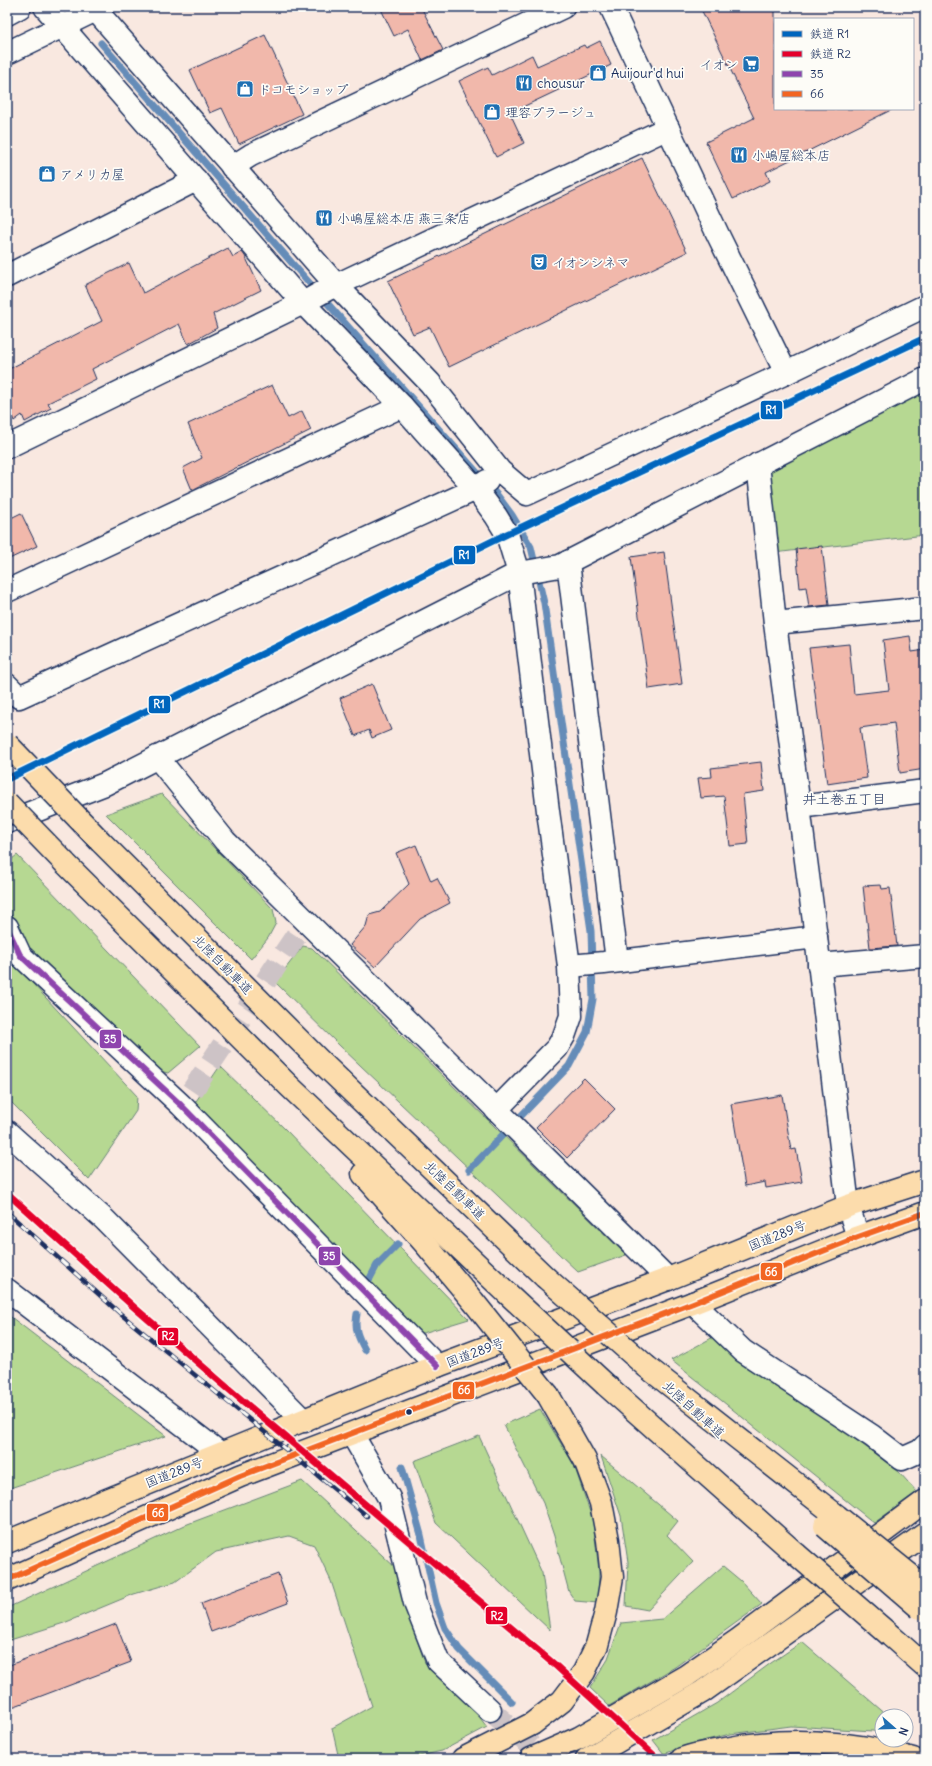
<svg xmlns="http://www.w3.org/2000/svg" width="932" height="1766" viewBox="0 0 932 1766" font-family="Delius,'Klee One',sans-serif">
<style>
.green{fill:#b6d892;stroke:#688478}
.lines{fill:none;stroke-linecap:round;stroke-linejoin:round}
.stream{stroke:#658cb8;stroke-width:7}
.building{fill:#f1b8ab;stroke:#1b2f5e}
.minor-tunnel{stroke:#cdc3c6;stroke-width:22;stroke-dasharray:22 11;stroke-linecap:butt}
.minor-casing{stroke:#1b2f5e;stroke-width:25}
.highway-casing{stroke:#1b2f5e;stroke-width:25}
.minor{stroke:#fdfcf7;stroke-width:22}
.highway{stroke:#fcdcac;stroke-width:22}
.rail-casing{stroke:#1b2f5e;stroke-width:4.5}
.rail{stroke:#fdfcf7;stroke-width:3;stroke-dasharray:9;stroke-linecap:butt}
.highway-bridge-casing{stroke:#1b2f5e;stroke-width:25;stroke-linecap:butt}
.highway-bridge{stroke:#fcdcac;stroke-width:22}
.bus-1-casing{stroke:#fdfcf7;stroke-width:9}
.bus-2-casing{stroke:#fdfcf7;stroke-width:9}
.bus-1{stroke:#8e44ad;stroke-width:6}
.bus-2{stroke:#f26522;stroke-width:6}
.rail-1-casing{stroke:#fdfcf7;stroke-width:10}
.rail-2-casing{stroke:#fdfcf7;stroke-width:10}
.rail-1{stroke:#0065bd;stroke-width:7}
.rail-2{stroke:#e4002b;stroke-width:7}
.bus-dot{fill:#1b2f5e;stroke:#fdfcf7;stroke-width:1.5}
.labels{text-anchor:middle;stroke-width:3.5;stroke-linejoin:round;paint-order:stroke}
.poi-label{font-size:13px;fill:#1b2f5e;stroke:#fdfcf7;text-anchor:start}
.street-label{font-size:13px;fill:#1b2f5e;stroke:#fdfcf7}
.neighbourhood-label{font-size:14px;fill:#1b2f5e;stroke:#fdfcf7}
.line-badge{stroke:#fdfcf7;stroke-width:1.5}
.badge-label{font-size:11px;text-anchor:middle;font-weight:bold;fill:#fff}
</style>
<rect width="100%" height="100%" fill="#f9e8e0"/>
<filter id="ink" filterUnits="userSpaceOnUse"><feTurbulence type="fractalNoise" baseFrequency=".025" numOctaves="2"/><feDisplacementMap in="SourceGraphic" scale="8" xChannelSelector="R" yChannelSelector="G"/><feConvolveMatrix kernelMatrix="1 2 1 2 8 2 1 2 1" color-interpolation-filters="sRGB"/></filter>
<g filter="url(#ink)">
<g class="green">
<polygon points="925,380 925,535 774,553 764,467"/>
<polygon points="162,794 273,909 276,923 268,938 251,959 106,814"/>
<polygon points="17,855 200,1046 168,1073 151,1069 24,947 7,926 7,863"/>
<polygon points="303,946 312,948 626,1255 578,1272 340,1046 275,982"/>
<polygon points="7,956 137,1096 136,1111 89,1180 7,1098"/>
<polygon points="220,1066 285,1129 469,1319 423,1333 408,1330 192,1107"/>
<polygon points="7,1314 166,1436 7,1489"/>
<polygon points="717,1335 899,1472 917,1492 874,1523 671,1360"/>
<polygon points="540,1409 574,1465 593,1521 599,1571 598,1603 575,1601 569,1592 554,1536 543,1503 504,1425"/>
<polygon points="479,1436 542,1573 550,1630 436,1523 414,1461"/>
<polygon points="601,1456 678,1521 667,1535 693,1562 648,1610 626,1606 628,1562 621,1516"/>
<polygon points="302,1481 396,1568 405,1604 425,1663 477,1714 487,1727 442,1751 406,1759 339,1759 332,1728 372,1706 331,1581 314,1545 289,1536 216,1552 175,1582 134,1594 64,1623 7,1641 7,1608 185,1525"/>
<polygon points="723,1566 741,1581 762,1604 675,1667 609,1706 590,1688 607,1661 621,1623 662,1619"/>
<polygon points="802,1642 888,1716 882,1716 882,1734 873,1731 791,1726 730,1734 687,1745 664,1754 653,1740 717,1703 771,1663"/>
</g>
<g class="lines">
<g class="stream">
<polyline points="101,43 298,270 498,496 512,515 531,547 544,603 591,931 593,999 587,1032 569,1066 469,1170"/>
<polyline points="368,1282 377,1265 398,1244"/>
<path d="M357,1314C354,1329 358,1337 365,1350"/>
<polyline points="402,1467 421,1535 436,1603 445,1628 459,1649 512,1702"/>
</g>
</g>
<g class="building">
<polygon points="380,7 421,7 443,50 422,60 408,29 394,36"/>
<polygon points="700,7 775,7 775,109 893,109 766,172 770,181 733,199 706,142 754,118"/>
<polygon points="265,35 302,114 239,144 222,108 210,113 190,70"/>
<polygon points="600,41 611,65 510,113 524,143 496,157 459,81 488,67 492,75 532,55 537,66 584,45 586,48"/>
<polygon points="642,158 687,252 449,367 430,327 413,334 388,281"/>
<polygon points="228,248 233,257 242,252 245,256 261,290 213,314 217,328 188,344 179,324 92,369 96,379 48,403 51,408 25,422 22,415 14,421 7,405 7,370 102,321 85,285 129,263 143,293"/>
<polygon points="272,385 288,418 302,411 311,430 192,490 183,468 202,458 188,424"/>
<polygon points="21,513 37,546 7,560 7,520"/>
<polygon points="822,546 829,605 809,607 806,587 800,588 796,549"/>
<polygon points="664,552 682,684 649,689 631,557"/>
<polygon points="910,636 912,652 925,650 925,733 922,734 925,769 900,773 894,723 860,728 867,778 827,784 809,648 849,644 854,694 889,690 883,640"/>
<polygon points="372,684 391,730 372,738 369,730 355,736 340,698"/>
<polygon points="761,762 764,791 743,794 748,844 730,846 724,796 701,798 698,778 712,777 711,768"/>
<polygon points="416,845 431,881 437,878 450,903 420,919 375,967 350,945 366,926 369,915 380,912 409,884 396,853"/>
<polygon points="881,885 882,889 890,888 897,946 870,948 863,886"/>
<polygon points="584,1078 615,1109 567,1158 536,1127"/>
<polygon points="782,1095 791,1150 796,1149 802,1182 766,1188 765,1182 745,1186 731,1104"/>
<polygon points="278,1574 288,1603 211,1632 201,1603"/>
<polygon points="116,1624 131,1662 7,1709 7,1666"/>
</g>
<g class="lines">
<g class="minor-tunnel">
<polyline points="192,1091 302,927"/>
<polyline points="490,1710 546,1759"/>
</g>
<g class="minor-casing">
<g id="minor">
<polyline points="45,7 303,303 402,406 476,489 496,516 507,534 519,573 548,811 569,966 571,1016 564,1036 557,1048 496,1110"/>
<polyline points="93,7 337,286 430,383 500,471 527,494 786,373 925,306"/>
<polyline points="611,7 719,237 786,373"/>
<polyline points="7,14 20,7"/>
<polyline points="7,53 102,7"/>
<polyline points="232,167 251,155 563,7"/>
<polyline points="7,276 196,180"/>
<polyline points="7,447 303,303 328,289 668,128"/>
<polyline points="758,464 775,623 816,937 848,1206 858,1237"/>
<polyline points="568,562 617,961"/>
<polyline points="7,591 402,406"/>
<polyline points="775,623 925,608"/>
<polyline points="7,685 19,697 476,489 487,481"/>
<polyline points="157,757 225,841 668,1279"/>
<polyline points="799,807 925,791"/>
<polyline points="7,822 105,784 519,573 560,566 568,562 925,379"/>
<polyline points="7,927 20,955 181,1105 437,1366"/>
<polyline points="819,965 925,956"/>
<polyline points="569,966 604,963 816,937"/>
<polyline points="7,1132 104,1219 304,1421"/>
<polyline points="7,1290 220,1453"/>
<polyline points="693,1303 743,1351 872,1436 902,1459 920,1451 925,1446"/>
<polyline points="352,1434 389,1498 415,1603 438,1661 490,1710"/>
</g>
</g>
<g class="highway-casing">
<g id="highway">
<polyline points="101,842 318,1059 545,1277"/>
<polyline points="65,863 288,1085 507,1293"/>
<polyline points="363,1174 427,1246 473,1301"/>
<polyline points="647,1367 837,1516"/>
<polyline points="606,1385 796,1554"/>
<polyline points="7,1542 107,1500 437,1366 668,1279 848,1206 925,1181"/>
<polyline points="7,1580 240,1476 693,1303 858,1237 925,1213"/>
<polyline points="891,1636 925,1666"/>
<polyline points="463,1759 532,1724 562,1701 584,1672 597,1645 606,1612 612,1577 608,1540 601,1503 585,1460 548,1395"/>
<polyline points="531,1759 579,1738 686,1676 738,1640 925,1501"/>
<polyline points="587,1759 702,1692 925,1534"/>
<path d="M682,1759C694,1754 707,1752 720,1750C783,1737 851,1740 913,1759"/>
</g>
</g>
<use href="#minor" class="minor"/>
<use href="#highway" class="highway"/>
<g class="rail-casing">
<g id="rail">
<polyline points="7,779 507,534 925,338"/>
<polyline points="7,1193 135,1308 224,1385"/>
<polyline points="7,1212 123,1316 367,1516"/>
</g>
</g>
<use href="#rail" class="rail"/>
<g class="highway-bridge-casing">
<g id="highway-bridge">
<polyline points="7,744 101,842"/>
<polyline points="7,803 65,863"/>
<polyline points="545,1277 647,1367"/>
<polyline points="507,1293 606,1385"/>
<polyline points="473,1301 548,1395"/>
<polyline points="837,1516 925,1587"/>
<polyline points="825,1526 920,1608"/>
<polyline points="796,1554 891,1636"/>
</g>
</g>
<use href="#highway-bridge" class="highway-bridge"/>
<g class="bus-1-casing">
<polyline id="bus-1" points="7,927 20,955 181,1105 437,1366"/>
</g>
<g class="bus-2-casing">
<polyline id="bus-2" points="7,1580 240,1476 693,1303 858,1237 925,1213"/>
</g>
<use href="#bus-1" class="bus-1"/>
<use href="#bus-2" class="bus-2"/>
<g class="rail-1-casing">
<polyline id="rail-1" points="7,779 507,534 925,338"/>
</g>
<g class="rail-2-casing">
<polyline id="rail-2" points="7,1193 135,1308 224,1385 555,1665 658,1759"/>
</g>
<use href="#rail-1" class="rail-1"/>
<use href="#rail-2" class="rail-2"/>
</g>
</g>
<defs>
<g id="supermarket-square" transform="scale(0.9)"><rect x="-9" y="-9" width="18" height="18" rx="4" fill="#1f6fb2" stroke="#fdfcf7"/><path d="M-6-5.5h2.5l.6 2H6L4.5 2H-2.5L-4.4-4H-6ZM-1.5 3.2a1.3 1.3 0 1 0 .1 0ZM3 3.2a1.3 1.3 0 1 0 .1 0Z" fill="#fff"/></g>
<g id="shop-square" transform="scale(0.9)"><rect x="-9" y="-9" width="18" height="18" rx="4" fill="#1f6fb2" stroke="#fdfcf7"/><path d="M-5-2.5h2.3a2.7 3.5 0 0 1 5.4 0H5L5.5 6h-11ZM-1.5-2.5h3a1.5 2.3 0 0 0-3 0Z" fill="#fff"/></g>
<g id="restaurant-square" transform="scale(0.9)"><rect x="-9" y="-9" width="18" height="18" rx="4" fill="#1f6fb2" stroke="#fdfcf7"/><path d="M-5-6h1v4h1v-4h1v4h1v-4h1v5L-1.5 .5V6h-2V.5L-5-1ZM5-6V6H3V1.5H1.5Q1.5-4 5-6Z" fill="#fff"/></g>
<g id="theatre-square" transform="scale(0.9)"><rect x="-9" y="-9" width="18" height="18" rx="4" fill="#1f6fb2" stroke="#fdfcf7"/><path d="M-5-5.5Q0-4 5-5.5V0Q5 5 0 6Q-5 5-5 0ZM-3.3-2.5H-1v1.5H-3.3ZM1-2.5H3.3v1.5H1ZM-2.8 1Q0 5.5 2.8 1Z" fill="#fff"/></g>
</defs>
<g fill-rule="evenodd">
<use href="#supermarket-square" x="751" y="64"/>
<use href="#shop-square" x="598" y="73"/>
<use href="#restaurant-square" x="524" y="83"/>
<use href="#shop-square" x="245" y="89"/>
<use href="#shop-square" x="492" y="112"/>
<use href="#restaurant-square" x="739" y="155"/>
<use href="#shop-square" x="47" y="174"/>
<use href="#restaurant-square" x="324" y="218"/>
<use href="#theatre-square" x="539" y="262"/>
</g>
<circle class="bus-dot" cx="409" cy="1412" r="3.5"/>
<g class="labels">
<g class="poi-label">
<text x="738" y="69" text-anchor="end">イオン</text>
<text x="611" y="78">Auijour'd hui</text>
<text x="537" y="88">chousur</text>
<text x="258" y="94">ドコモショップ</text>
<text x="505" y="117">理容プラージュ</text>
<text x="752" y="160">小嶋屋総本店</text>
<text x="60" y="179">アメリカ屋</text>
<text x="337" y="223">小嶋屋総本店 燕三条店</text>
<text x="552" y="267">イオンシネマ</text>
</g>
<g class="street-label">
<text transform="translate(223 964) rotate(45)" y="5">北陸自動車道</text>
<text transform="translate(455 1190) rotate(44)" y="5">北陸自動車道</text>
<text transform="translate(777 1235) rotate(-22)" y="5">国道289号</text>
<text transform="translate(475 1352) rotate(-21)" y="5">国道289号</text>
<text transform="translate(694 1409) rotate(42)" y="5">北陸自動車道</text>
<text transform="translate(174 1472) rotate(-22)" y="5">国道289号</text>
</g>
<g class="neighbourhood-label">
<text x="844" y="804">井土巻五丁目</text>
</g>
</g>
<g class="line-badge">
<rect x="760" y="400" width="23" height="20" rx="4" fill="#0065bd"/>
<rect x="453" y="545" width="23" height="20" rx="4" fill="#0065bd"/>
<rect x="148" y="695" width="23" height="19" rx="4" fill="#0065bd"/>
<rect x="99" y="1029" width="23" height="20" rx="4" fill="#8e44ad"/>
<rect x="318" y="1246" width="23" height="20" rx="4" fill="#8e44ad"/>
<rect x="760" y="1262" width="23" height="19" rx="4" fill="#f26522"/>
<rect x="157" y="1327" width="22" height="19" rx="4" fill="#e4002b"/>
<rect x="452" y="1381" width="23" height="19" rx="4" fill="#f26522"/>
<rect x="146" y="1503" width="23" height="19" rx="4" fill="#f26522"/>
<rect x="485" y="1606" width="23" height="19" rx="4" fill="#e4002b"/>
</g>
<g class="badge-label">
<text x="771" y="414">R1</text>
<text x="464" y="559">R1</text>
<text x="159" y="708">R1</text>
<text x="110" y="1043">35</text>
<text x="329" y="1260">35</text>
<text x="771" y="1276">66</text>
<text x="168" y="1340">R2</text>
<text x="464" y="1394">66</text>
<text x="158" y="1517">66</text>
<text x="497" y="1620">R2</text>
</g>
<rect width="932" height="1766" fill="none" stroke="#fdfcf7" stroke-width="24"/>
<rect x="12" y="12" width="908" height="1742" fill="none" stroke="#1b2f5e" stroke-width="1.5" filter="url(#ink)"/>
<rect x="774" y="18" width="140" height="92" fill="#fdfcf7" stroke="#a3aaba"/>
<rect x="782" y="31" width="20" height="6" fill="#0065bd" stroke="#a3aaba"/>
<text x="810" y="38" font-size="12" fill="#1b2f5e">鉄道 R1</text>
<rect x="782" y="51" width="20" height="6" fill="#e4002b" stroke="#a3aaba"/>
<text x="810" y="58" font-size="12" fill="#1b2f5e">鉄道 R2</text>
<rect x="782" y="71" width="20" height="6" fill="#8e44ad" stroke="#a3aaba"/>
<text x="810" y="78" font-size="12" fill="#1b2f5e">35</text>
<rect x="782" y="91" width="20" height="6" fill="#f26522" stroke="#a3aaba"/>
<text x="810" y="98" font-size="12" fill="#1b2f5e">66</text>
<g transform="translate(894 1728) rotate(110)"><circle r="19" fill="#fdfcf7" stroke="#a3aaba"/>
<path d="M0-3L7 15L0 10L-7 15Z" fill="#1f6fb2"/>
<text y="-6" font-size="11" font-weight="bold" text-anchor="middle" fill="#1b2f5e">N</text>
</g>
</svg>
